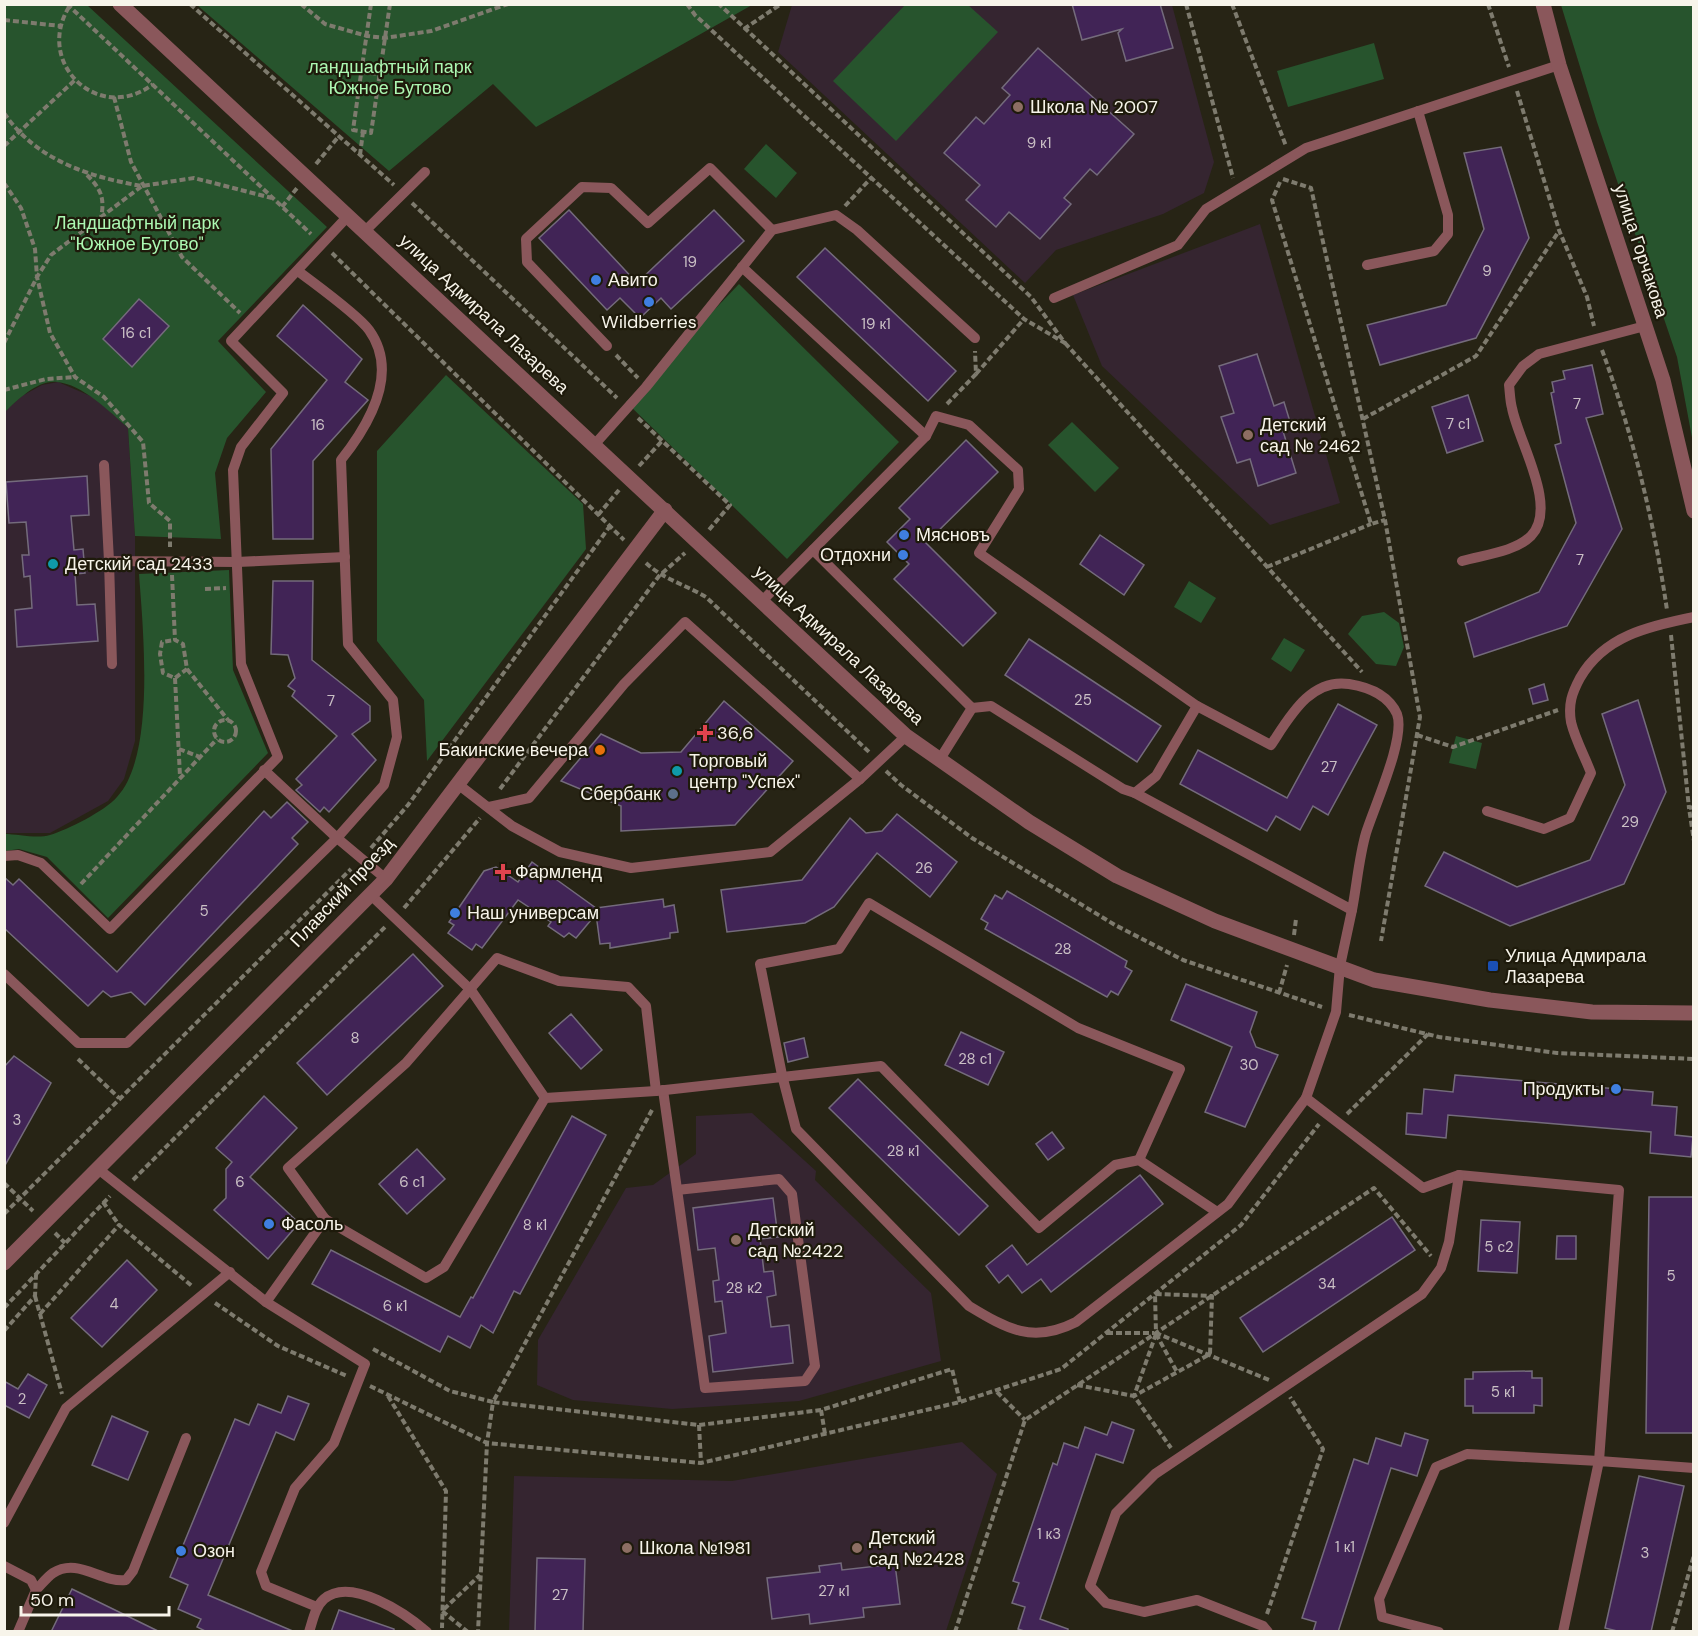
<svg xmlns="http://www.w3.org/2000/svg" width="1698" height="1636" viewBox="0 0 1698 1636" font-family="'DM Sans',sans-serif">
<style>
.education{fill:#352530}
.green{fill:#27542d}
.building{fill:#412456;stroke:#746b7c;stroke-width:1.5}
.lines{fill:none;stroke-linecap:round;stroke-linejoin:round}
.path{stroke:#7e7b6e;stroke-width:4;stroke-dasharray:6 3;stroke-linecap:butt}
.service{stroke:#8a575b;stroke-width:10}
.minor{stroke:#8a575b;stroke-width:15}
.tertiary{stroke:#8a575b;stroke-width:15}
.education-dot{fill:#8d6e63;stroke:#1e1a0b;stroke-width:2}
.shop-dot{fill:#3f7fe0;stroke:#1e1a0b;stroke-width:2}
.culture-dot{fill:#0f9aa8;stroke:#1e1a0b;stroke-width:2}
.health-dot{fill:#e0444e;stroke:#1e1a0b;stroke-width:2}
.food-dot{fill:#e8710a;stroke:#1e1a0b;stroke-width:2}
.service-dot{fill:#5c6f8a;stroke:#1e1a0b;stroke-width:2}
.transit-dot{fill:#1a4fb4;stroke:#1e1a0b;stroke-width:2}
.labels{text-anchor:middle;stroke-width:4.5;stroke-linejoin:round;paint-order:stroke}
.number-label{font-size:15px;fill:#cac0c5}
.park-label{font-size:18px;fill:#acf8b2;stroke:#1e1a0b}
.poi-label{font-size:18px;fill:#f7f4ea;stroke:#1e1a0b;text-anchor:start}
.street-label{font-size:18px;fill:#f7f4ea;stroke:#1e1a0b}
</style>
<rect width="100%" height="100%" fill="#272415"/>
<g class="education">
<polygon points="792,5 1172,5 1214,162 1204,193 1163,214 1056,250 1025,283 778,52"/>
<polygon points="1260,224 1340,503 1270,525 1102,366 1073,295"/>
<polygon points="58,382 95,398 128,428 135,536 135,741 124,779 108,801 50,833 5,833 4,412 22,396 42,385"/>
<polygon points="752,1113 816,1171 815,1180 931,1293 941,1361 799,1401 672,1409 573,1400 537,1385 538,1340 626,1188 653,1185 696,1154 696,1116"/>
<polygon points="962,1442 997,1474 946,1631 509,1632 514,1476 732,1481"/>
</g>
<g class="green">
<path d="M5,5H87L327,227L218,341L266,392L227,438L215,473L221,539L135,536L128,428C110,412 82,384 57,382C37,380 18,400 5,412Z"/>
<polygon points="197,5 752,5 536,127 493,84 389,171"/>
<polygon points="905,5 968,5 998,32 896,141 833,81"/>
<polygon points="1561,5 1693,5 1693,443 1677,357 1597,122"/>
<polygon points="1374,43 1384,79 1288,107 1277,71"/>
<polygon points="766,144 797,173 776,198 744,169"/>
<polygon points="739,284 899,442 787,559 626,402"/>
<polygon points="446,375 583,504 586,549 427,761 424,700 377,641 377,451"/>
<polygon points="1072,422 1119,468 1095,492 1048,445"/>
<path d="M229,570L233,670L268,753L108,918L47,857L19,849L5,851L4,834C18,834 37,839 50,835C67,830 105,811 117,797C156,755 143,629 139,574Z"/>
<polygon points="1189,581 1216,598 1201,623 1174,607"/>
<polygon points="1384,612 1399,623 1404,647 1396,666 1376,664 1348,634 1362,616"/>
<polygon points="1284,638 1305,650 1291,672 1271,659"/>
<polygon points="1456,736 1482,743 1476,769 1449,763"/>
</g>
<g class="building">
<polygon points="1072,4 1160,4 1173,48 1126,61 1118,33 1122,29 1082,40"/>
<polygon points="1038,48 1134,134 1097,175 1090,169 1064,198 1071,204 1040,239 1009,212 996,227 966,200 980,185 944,153 976,117 984,124 1010,95 1002,88"/>
<polygon points="1501,147 1529,238 1476,338 1380,365 1367,325 1446,305 1484,229 1464,153"/>
<polygon points="569,210 637,283 714,210 744,241 671,309 661,298 640,318 620,298 607,310 539,238"/>
<polygon points="825,248 956,371 928,401 797,277"/>
<polygon points="139,299 169,326 132,367 103,339"/>
<polygon points="303,305 362,359 345,382 368,400 313,461 313,539 273,539 271,449 327,380 277,336"/>
<polygon points="1257,354 1274,406 1284,402 1291,425 1282,428 1296,473 1258,486 1250,459 1237,463 1221,417 1234,413 1219,366"/>
<polygon points="1592,365 1603,414 1586,418 1622,529 1567,626 1474,657 1465,623 1539,592 1576,523 1555,445 1561,443 1551,393 1554,392 1552,382 1565,379 1563,371"/>
<polygon points="1468,395 1483,441 1447,453 1432,407"/>
<polygon points="966,440 998,472 926,543 996,613 963,646 894,579 909,564 887,542 910,519 899,508"/>
<polygon points="87,476 89,515 71,516 74,550 83,549 85,573 75,574 77,605 95,604 98,641 17,647 15,610 32,608 30,576 24,577 22,555 29,555 26,522 9,523 6,482"/>
<polygon points="1100,535 1144,565 1124,595 1080,564"/>
<polygon points="273,581 313,581 312,660 370,706 370,721 352,734 376,760 329,812 324,807 320,812 296,790 302,785 296,779 337,736 292,696 295,691 288,686 295,678 288,655 271,654"/>
<polygon points="1029,639 1161,726 1137,762 1005,675"/>
<polygon points="1544,684 1548,700 1533,704 1529,689"/>
<polygon points="1638,700 1666,792 1624,884 1510,926 1425,886 1444,852 1517,887 1590,860 1625,785 1602,714"/>
<polygon points="724,701 793,761 735,825 621,831 621,806 561,781 601,734 641,753 681,752"/>
<polygon points="1338,704 1377,725 1328,815 1313,806 1300,830 1276,816 1267,831 1180,784 1198,750 1287,798"/>
<polygon points="287,802 308,822 292,838 298,844 145,1005 131,992 111,997 103,991 88,1006 4,928 4,877 13,885 19,879 117,972 264,811 271,818"/>
<polygon points="897,814 957,862 930,897 877,853 834,907 805,923 727,932 721,890 802,880 850,818 866,833 882,831"/>
<polygon points="532,862 596,908 663,899 664,907 674,905 678,932 670,933 670,938 610,948 610,943 600,944 596,914 576,938 569,933 564,937 548,926 551,922 518,900 482,948 476,944 472,950 448,933 454,925 449,922 484,871 496,867 518,882"/>
<polygon points="1007,891 1127,961 1125,967 1132,971 1118,995 1111,991 1107,997 985,929 988,923 981,919 995,895 1002,899"/>
<polygon points="413,954 443,986 327,1095 297,1063"/>
<polygon points="1186,984 1257,1012 1250,1032 1256,1047 1278,1055 1245,1127 1205,1112 1232,1047 1171,1020"/>
<polygon points="571,1014 602,1050 581,1069 549,1033"/>
<polygon points="961,1032 1004,1052 988,1085 945,1065"/>
<polygon points="804,1038 808,1057 788,1062 784,1043"/>
<polygon points="14,1056 51,1083 4,1167 4,1067"/>
<polygon points="1455,1075 1653,1092 1652,1105 1677,1107 1675,1135 1693,1137 1691,1157 1650,1153 1651,1132 1448,1115 1446,1138 1406,1134 1407,1113 1422,1114 1424,1089 1453,1092"/>
<polygon points="858,1079 988,1206 959,1235 829,1108"/>
<polygon points="264,1096 297,1128 250,1177 299,1223 268,1259 214,1210 226,1198 226,1169 232,1162 216,1148"/>
<polygon points="572,1116 606,1135 520,1294 514,1291 493,1333 481,1325 470,1348 448,1336 440,1352 312,1284 331,1250 460,1317 471,1297 473,1298"/>
<polygon points="1052,1132 1064,1148 1048,1160 1036,1144"/>
<polygon points="417,1149 445,1179 407,1214 379,1184"/>
<polygon points="1140,1175 1163,1204 1051,1292 1041,1279 1022,1293 1008,1275 999,1283 986,1266 1012,1245 1027,1265"/>
<polygon points="1649,1197 1694,1197 1694,1433 1646,1433"/>
<polygon points="773,1198 778,1237 760,1239 764,1272 773,1271 776,1295 767,1297 771,1327 789,1325 793,1363 713,1372 709,1336 726,1333 722,1301 715,1302 713,1281 719,1280 715,1248 698,1250 693,1208"/>
<polygon points="1392,1217 1415,1250 1263,1352 1240,1318"/>
<polygon points="1481,1220 1520,1222 1517,1273 1478,1271"/>
<polygon points="1557,1236 1576,1236 1576,1259 1556,1259"/>
<polygon points="127,1260 157,1290 102,1347 71,1318"/>
<polygon points="1532,1371 1532,1378 1542,1378 1542,1406 1534,1405 1534,1413 1473,1413 1473,1406 1465,1406 1465,1379 1473,1379 1473,1372"/>
<polygon points="28,1374 47,1385 29,1418 4,1405 4,1381 18,1389"/>
<polygon points="288,1396 309,1404 294,1440 276,1432 208,1595 295,1632 207,1632 197,1627 201,1619 178,1609 188,1585 170,1577 235,1419 249,1425 258,1404 281,1413"/>
<polygon points="112,1416 148,1432 128,1480 92,1465"/>
<polygon points="1112,1422 1134,1430 1123,1463 1096,1454 1040,1619 1068,1629 1068,1632 1027,1632 1018,1629 1025,1607 1012,1603 1019,1583 1013,1581 1053,1463 1057,1465 1064,1443 1078,1448 1085,1427 1107,1435"/>
<polygon points="1405,1433 1428,1440 1417,1476 1391,1468 1338,1632 1313,1632 1316,1622 1302,1618 1354,1459 1368,1464 1376,1438 1401,1446"/>
<polygon points="1639,1476 1684,1486 1651,1632 1621,1632 1605,1628"/>
<polygon points="537,1558 585,1559 583,1632 535,1632"/>
<polygon points="841,1563 842,1570 895,1564 900,1604 863,1608 864,1617 810,1624 809,1614 772,1619 767,1578 820,1572 819,1566"/>
<polygon points="72,1589 160,1632 51,1632"/>
<polygon points="339,1610 394,1629 394,1632 331,1632"/>
</g>
<g class="lines">
<g class="path">
<polyline points="67,4 311,234"/>
<polyline points="190,4 394,185"/>
<polyline points="301,4 325,24 367,36 385,38 431,31 508,4"/>
<polyline points="371,4 353,130 371,133 390,4"/>
<polyline points="687,4 695,15 1024,319 1065,343 1031,297 719,4"/>
<polyline points="1186,4 1233,178"/>
<polyline points="1232,4 1286,146"/>
<polyline points="1488,4 1509,67"/>
<path d="M69,7C34,64 100,125 153,84"/>
<polyline points="4,20 61,26"/>
<polyline points="744,29 781,4"/>
<polyline points="361,72 380,74"/>
<polyline points="1517,91 1559,230 1587,297 1594,326"/>
<polyline points="114,97 131,162 182,257 240,313"/>
<path d="M4,113C36,160 89,177 142,186"/>
<polyline points="4,146 75,80"/>
<polyline points="360,155 363,132"/>
<polyline points="316,164 339,136"/>
<path d="M87,175C101,189 105,198 101,218"/>
<polyline points="1283,179 1311,188 1385,520 1420,717 1381,941"/>
<polyline points="1280,182 1272,200 1371,524 1385,520"/>
<polyline points="4,183 21,208 35,249 37,277 50,333 75,377 104,397 143,442 149,503 170,521 170,547"/>
<polyline points="412,203 617,398"/>
<polyline points="845,206 872,177"/>
<polyline points="282,207 297,188"/>
<polyline points="332,253 624,540"/>
<polyline points="4,343 37,277 51,255 142,186 194,178 272,198"/>
<polyline points="1065,343 1362,672"/>
<path d="M1602,350C1633,435 1654,521 1667,610"/>
<polyline points="616,355 638,378"/>
<polyline points="976,374 1024,319"/>
<polyline points="4,390 46,379 75,377"/>
<polyline points="947,404 976,374 975,351"/>
<polyline points="638,418 730,505 708,531"/>
<polyline points="1363,419 1476,356 1559,231"/>
<polyline points="639,466 662,441"/>
<polyline points="598,515 619,490"/>
<path d="M646,563C663,579 686,585 706,597L869,752"/>
<polyline points="1267,567 1371,524"/>
<polyline points="172,575 175,640 183,644 187,669 175,678 163,673 160,654 162,642 175,640"/>
<polyline points="205,589 226,588"/>
<polyline points="1671,635 1689,808"/>
<polyline points="187,669 228,720"/>
<polyline points="175,678 180,776"/>
<circle cx="225" cy="731" r="11"/>
<polyline points="1417,735 1453,747 1558,710"/>
<polyline points="179,749 200,757"/>
<polyline points="886,771 901,785 972,838 1115,925 1183,960 1322,1007"/>
<polyline points="500,789 659,576 685,553"/>
<polyline points="1694,807 1689,808 1694,841"/>
<polyline points="371,848 408,805 610,526"/>
<polyline points="81,884 217,739"/>
<polyline points="404,908 480,818"/>
<polyline points="1294,935 1296,919"/>
<polyline points="1694,969 1694,972"/>
<polyline points="1279,993 1287,965"/>
<polyline points="1349,1015 1439,1037 1557,1053 1694,1059"/>
<polyline points="78,1059 119,1098"/>
<polyline points="652,1110 493,1402 699,1425 821,1410 952,1369 960,1402"/>
<polyline points="1347,1114 1428,1034"/>
<polyline points="133,1180 386,926"/>
<polyline points="4,1183 33,1211"/>
<polyline points="103,1202 119,1225"/>
<polyline points="4,1214 351,869"/>
<polyline points="55,1233 65,1243"/>
<polyline points="35,1296 62,1394"/>
<polyline points="215,1303 278,1346 347,1376"/>
<polyline points="4,1308 110,1196"/>
<polyline points="40,1314 119,1225 192,1286"/>
<polyline points="4,1331 35,1296 36,1275"/>
<polyline points="1107,1333 1154,1333"/>
<polyline points="1156,1334 1134,1396 1210,1354 1212,1296 1155,1294 1156,1333 1269,1380"/>
<polyline points="1156,1334 1177,1372"/>
<polyline points="373,1349 450,1391 493,1402 487,1443 478,1632"/>
<polyline points="1077,1385 1134,1396 1171,1448"/>
<polyline points="370,1386 487,1443 701,1463 960,1402 1061,1369 1241,1225 1319,1124"/>
<polyline points="997,1392 1025,1420"/>
<polyline points="388,1396 446,1491 442,1628"/>
<polyline points="821,1410 825,1434"/>
<polyline points="699,1425 701,1463"/>
<polyline points="1267,1614 1323,1449 1290,1397"/>
<polyline points="468,1632 442,1611 480,1575"/>
<polyline points="955,1632 1025,1420 1374,1188 1431,1256"/>
<polyline points="1672,1632 1694,1555"/>
</g>
<g class="service">
<polyline points="366,230 425,172"/>
<polyline points="1367,265 1434,251 1448,234 1448,215 1418,111"/>
<polyline points="742,267 926,436"/>
<path d="M298,271C316,285 357,314 369,330C400,373 368,426 341,460L348,644L393,700L397,737L384,785L337,838L386,879"/>
<polyline points="1054,298 1178,245 1206,209 1306,148 1559,65"/>
<polyline points="607,346 527,262 526,239 582,187 611,188 648,223 710,168 772,230"/>
<polyline points="595,444 646,387 772,230 836,215 857,230 975,338"/>
<polyline points="104,465 109,561"/>
<polyline points="813,550 972,708"/>
<path d="M1462,561C1483,555 1515,552 1531,536C1559,507 1518,441 1512,408C1510,401 1510,393 1509,385L1523,366L1539,354L1645,326"/>
<path d="M762,601L926,436L936,416L969,425L1018,470L1019,489L979,553L1197,706L1271,745C1289,718 1310,678 1349,684C1368,687 1388,694 1397,714C1406,738 1374,807 1366,833C1359,857 1357,884 1352,910L1135,793"/>
<polyline points="112,664 109,561 237,562 345,557"/>
<polyline points="940,759 972,708 991,706 1123,789 1135,793 1156,776 1197,706"/>
<polyline points="459,785 512,826 560,852 631,868 770,852 860,779"/>
<polyline points="489,807 529,798 624,684 685,622 860,779 906,736"/>
<path d="M1487,811L1544,829L1570,818L1591,773C1585,757 1575,739 1571,722C1568,704 1572,693 1580,678C1604,636 1649,626 1694,617"/>
<polyline points="4,856 18,855 41,863 110,929 278,757 241,664 233,470 241,447 283,393 231,341 349,215"/>
<polyline points="371,895 471,990 545,1098"/>
<polyline points="4,974 78,1043 127,1043 337,838 264,770"/>
<polyline points="663,1090 705,1388 805,1381 815,1366 792,1194 779,1179 677,1190"/>
<polyline points="545,1098 656,1091 881,1066 1039,1228 1115,1165 1139,1160 1217,1212"/>
<polyline points="1306,1098 1336,1012 1340,966 1352,910"/>
<path d="M1139,1160L1180,1069L1078,1028L869,903L839,949L760,964L782,1075L796,1129L969,1306C1007,1329 1033,1344 1076,1322L1228,1204L1306,1098L1423,1188L1459,1175L1619,1190L1599,1461L1467,1454L1436,1467L1379,1599L1382,1617L1439,1632"/>
<polyline points="97,1168 266,1302 365,1364 334,1443 295,1488 261,1572 266,1586 317,1607"/>
<polyline points="325,1219 288,1168 406,1063 497,958 559,981 628,987 646,1006 656,1091"/>
<polyline points="266,1302 325,1219 426,1278 444,1267 545,1098"/>
<polyline points="4,1523 66,1408 230,1272"/>
<polyline points="4,1566 31,1580 36,1590 18,1632"/>
<path d="M36,1590C41,1585 47,1577 53,1573C78,1557 101,1583 126,1580L133,1571L186,1438"/>
<path d="M309,1632C313,1620 315,1607 324,1599C351,1576 406,1614 427,1632"/>
<polyline points="1268,1632 1263,1626 1197,1600 1144,1612 1106,1603 1090,1586 1116,1513 1155,1474 1422,1294 1441,1268 1449,1242 1459,1175"/>
<polyline points="1563,1632 1599,1461 1694,1468"/>
</g>
<polyline class="minor" points="4,1263 386,879 665,510"/>
<g class="tertiary">
<polyline points="120,4 906,736 1029,822 1117,876 1215,921 1374,980 1490,1000 1592,1012 1694,1013"/>
<polyline points="1543,4 1559,65 1663,380 1694,511"/>
</g>
</g>
<g class="education-dot">
<circle cx="1018" cy="107" r="6"/>
<circle cx="1248" cy="435" r="6"/>
<circle cx="736" cy="1240" r="6"/>
<circle cx="627" cy="1548" r="6"/>
<circle cx="857" cy="1548" r="6"/>
</g>
<g class="shop-dot">
<circle cx="596" cy="280" r="6"/>
<circle cx="649" cy="302" r="6"/>
<circle cx="904" cy="535" r="6"/>
<circle cx="903" cy="555" r="6"/>
<circle cx="455" cy="913" r="6"/>
<circle cx="1616" cy="1089" r="6"/>
<circle cx="269" cy="1224" r="6"/>
<circle cx="181" cy="1551" r="6"/>
</g>
<g class="culture-dot">
<circle cx="53" cy="564" r="6"/>
<circle cx="677" cy="771" r="6"/>
</g>
<g class="health-dot">
<path d="M702 724h6v6h6v6h-6v6h-6v-6h-6v-6h6z"/>
<path d="M500 863h6v6h6v6h-6v6h-6v-6h-6v-6h6z"/>
</g>
<circle class="food-dot" cx="600" cy="750" r="6"/>
<circle class="service-dot" cx="673" cy="794" r="6"/>
<rect class="transit-dot" x="1487" y="960" width="12" height="12" rx="3"/>
<g class="labels">
<g class="number-label">
<text x="1039" y="148">9 к1</text>
<text x="690" y="267">19</text>
<text x="1487" y="276">9</text>
<text x="876" y="329">19 к1</text>
<text x="136" y="338">16 с1</text>
<text x="1577" y="409">7</text>
<text x="1458" y="429">7 с1</text>
<text x="318" y="430">16</text>
<text x="1580" y="565">7</text>
<text x="1083" y="705">25</text>
<text x="331" y="706">7</text>
<text x="1329" y="772">27</text>
<text x="1630" y="827">29</text>
<text x="924" y="873">26</text>
<text x="204" y="916">5</text>
<text x="1063" y="954">28</text>
<text x="355" y="1043">8</text>
<text x="975" y="1064">28 с1</text>
<text x="1249" y="1070">30</text>
<text x="17" y="1125">3</text>
<text x="903" y="1156">28 к1</text>
<text x="240" y="1187">6</text>
<text x="412" y="1187">6 с1</text>
<text x="535" y="1230">8 к1</text>
<text x="1499" y="1252">5 с2</text>
<text x="1671" y="1281">5</text>
<text x="1327" y="1289">34</text>
<text x="744" y="1293">28 к2</text>
<text x="114" y="1309">4</text>
<text x="395" y="1311">6 к1</text>
<text x="1503" y="1397">5 к1</text>
<text x="22" y="1404">2</text>
<text x="1049" y="1539">1 к3</text>
<text x="1345" y="1552">1 к1</text>
<text x="1645" y="1558">3</text>
<text x="834" y="1596">27 к1</text>
<text x="560" y="1600">27</text>
</g>
<g class="park-label">
<text x="390" y="73">ландшафтный парк<tspan x="390" dy="21">Южное Бутово</tspan></text>
<text x="137" y="229">Ландшафтный парк<tspan x="137" dy="21">"Южное Бутово"</tspan></text>
</g>
<g class="poi-label">
<text x="1030" y="113">Школа № 2007</text>
<text x="608" y="286">Авито</text>
<text x="649" y="328" text-anchor="middle">Wildberries</text>
<text x="1260" y="431">Детский<tspan x="1260" dy="21">сад № 2462</tspan></text>
<text x="916" y="541">Мясновъ</text>
<text x="891" y="561" text-anchor="end">Отдохни</text>
<text x="65" y="570">Детский сад 2433</text>
<text x="717" y="739">36,6</text>
<text x="588" y="756" text-anchor="end">Бакинские вечера</text>
<text x="689" y="767">Торговый<tspan x="689" dy="21">центр "Успех"</tspan></text>
<text x="661" y="800" text-anchor="end">Сбербанк</text>
<text x="515" y="878">Фармленд</text>
<text x="467" y="919">Наш универсам</text>
<text x="1505" y="962">Улица Адмирала<tspan x="1505" dy="21">Лазарева</tspan></text>
<text x="1604" y="1095" text-anchor="end">Продукты</text>
<text x="281" y="1230">Фасоль</text>
<text x="748" y="1236">Детский<tspan x="748" dy="21">сад №2422</tspan></text>
<text x="869" y="1544">Детский<tspan x="869" dy="21">сад №2428</tspan></text>
<text x="639" y="1554">Школа №1981</text>
<text x="193" y="1557">Озон</text>
</g>
<g class="street-label">
<text transform="translate(1641 251) rotate(72)" y="6">улица Горчакова</text>
<text transform="translate(484 314) rotate(43)" y="6">улица Адмирала Лазарева</text>
<text transform="translate(839 645) rotate(43)" y="6">улица Адмирала Лазарева</text>
<text transform="translate(342 892) rotate(-47)" y="6">Плавский проезд</text>
</g>
</g>
<rect width="1698" height="1636" fill="none" stroke="#f7f4ea" stroke-width="12"/>
<path d="M21 1606v9h148v-9" fill="none" stroke="#f7f4ea" stroke-width="3"/>
<text x="30" y="1606" font-size="18" fill="#f7f4ea" stroke="#1e1a0b" stroke-width="4.5" paint-order="stroke">50 m</text>
</svg>
